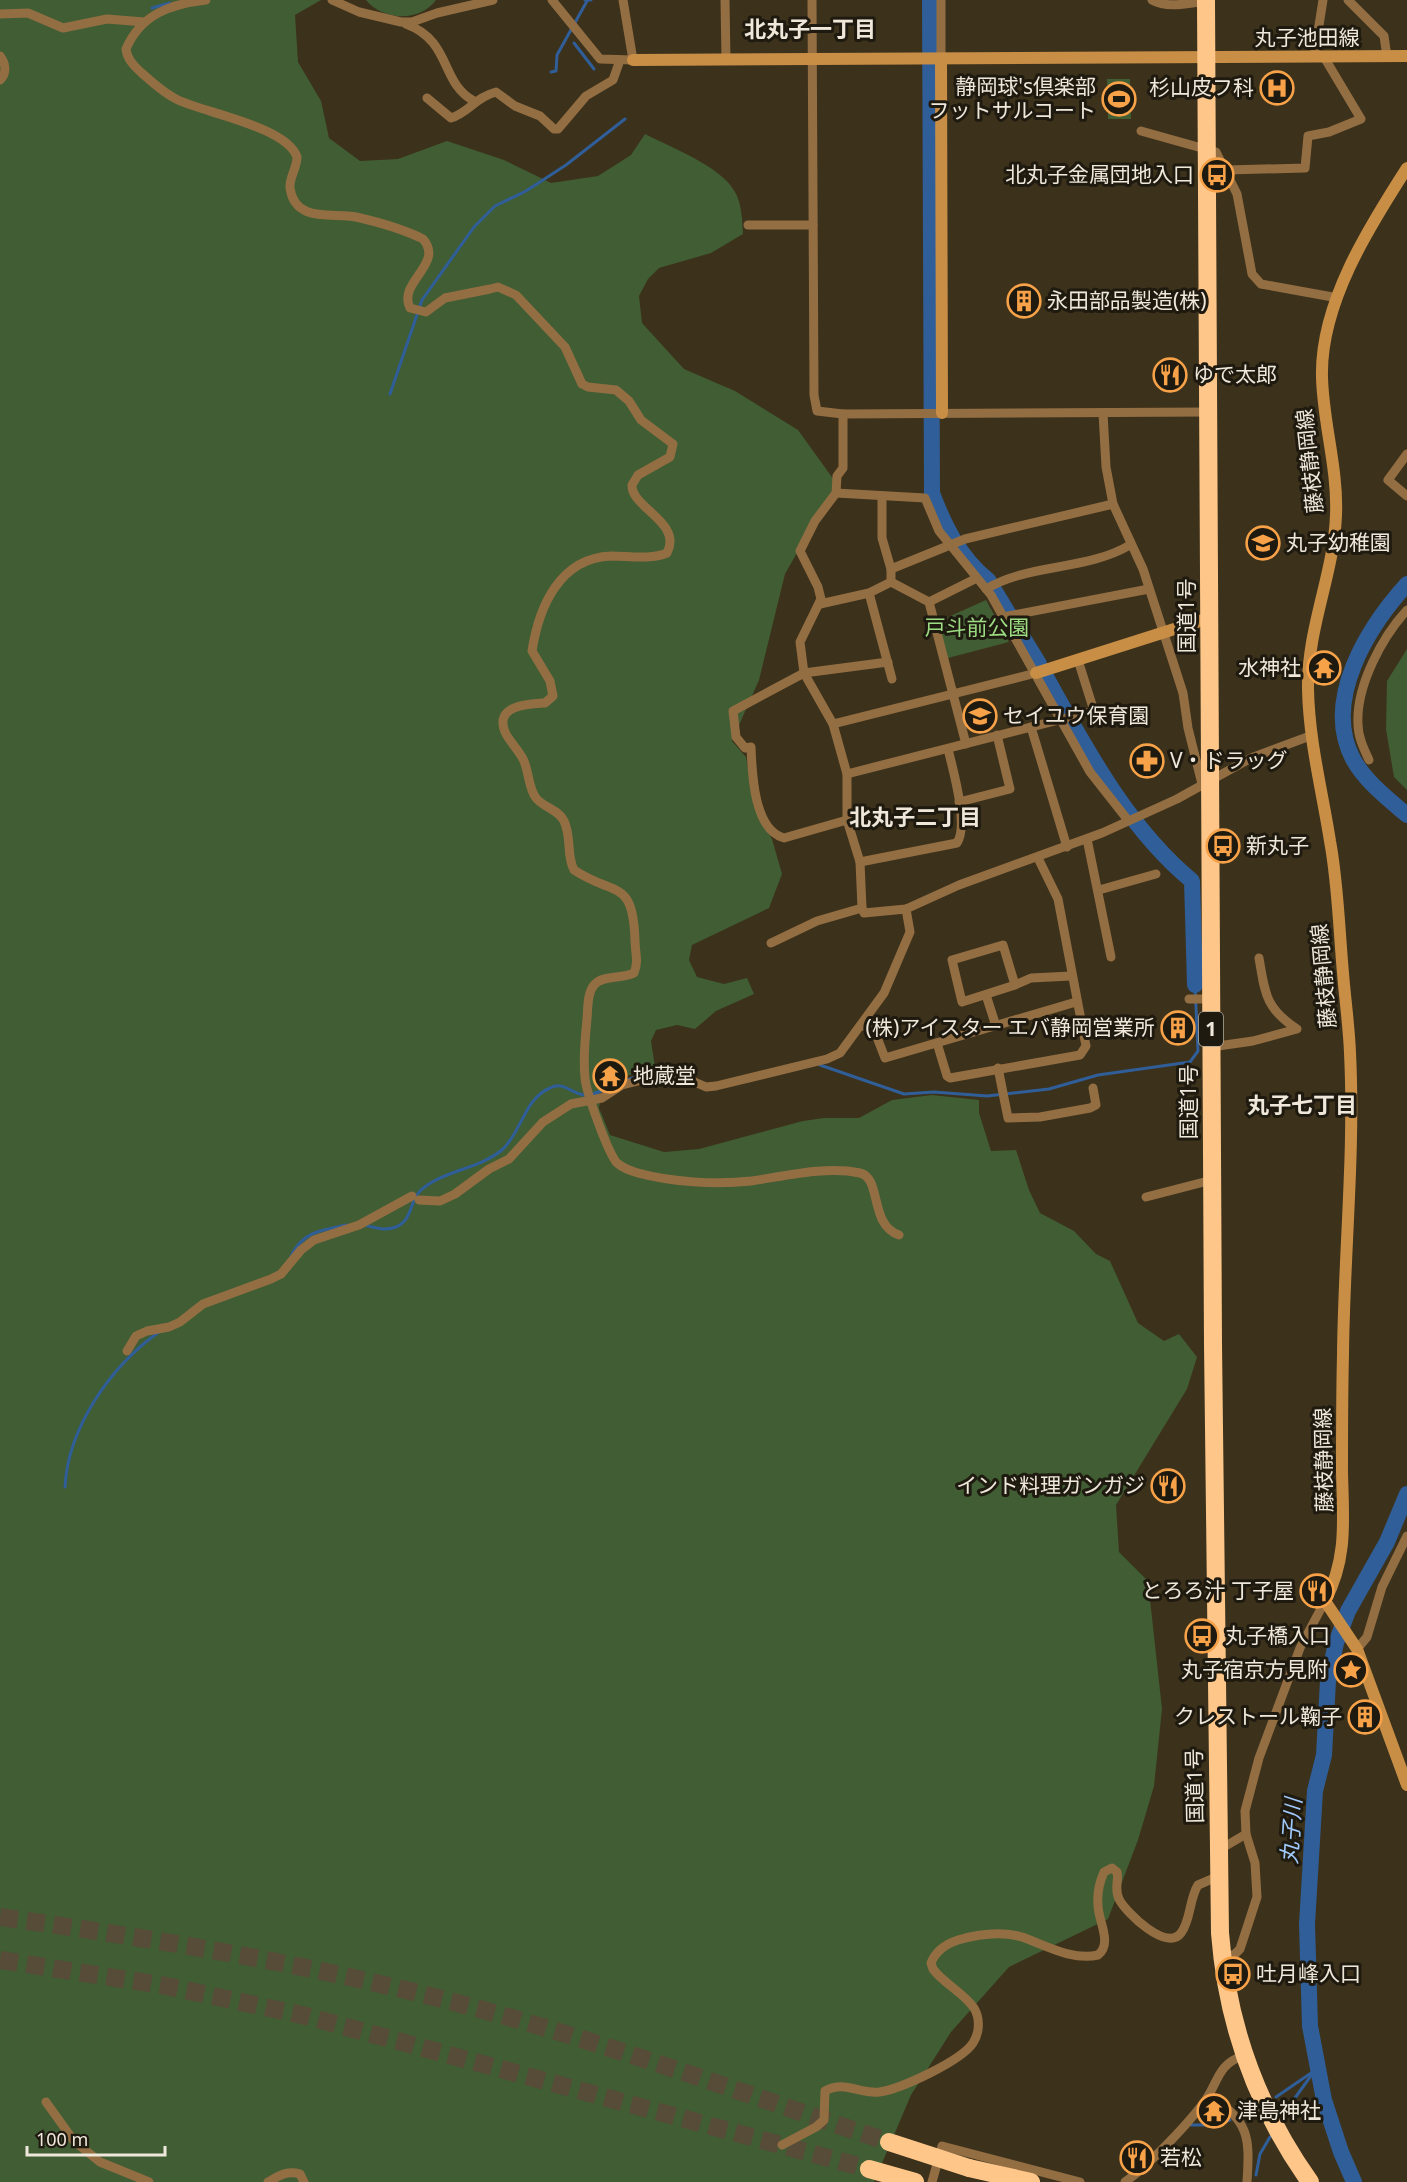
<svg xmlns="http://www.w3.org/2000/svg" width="1407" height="2182" viewBox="0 0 1407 2182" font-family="'Noto Sans','Noto Sans JP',sans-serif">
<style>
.green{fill:#405d34}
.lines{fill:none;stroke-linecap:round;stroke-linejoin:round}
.stream{stroke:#305e98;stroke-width:3}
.river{stroke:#305e98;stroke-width:16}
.highway-tunnel{stroke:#574c38;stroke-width:18;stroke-dasharray:18 9;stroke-linecap:butt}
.street{stroke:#936e43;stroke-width:9}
.secondary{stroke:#c88e46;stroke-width:12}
.highway{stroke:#fec789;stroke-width:18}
.highway-bridge{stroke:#fec789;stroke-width:18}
.labels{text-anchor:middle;stroke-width:6;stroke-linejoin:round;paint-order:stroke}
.shield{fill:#1f1a10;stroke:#b0aa9d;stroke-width:1.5}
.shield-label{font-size:20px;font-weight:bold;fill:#eee7da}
.street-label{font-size:21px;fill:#eee7da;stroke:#1f1a10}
.poi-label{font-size:21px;fill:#eee7da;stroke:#1f1a10;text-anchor:start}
.park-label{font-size:21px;fill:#9cdc82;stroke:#1f1a10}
.neighbourhood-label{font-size:22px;font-weight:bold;fill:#eee7da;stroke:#1f1a10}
.water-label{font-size:22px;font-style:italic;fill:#a1c8fa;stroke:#1f1a10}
</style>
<rect width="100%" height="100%" fill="#3c311b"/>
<g class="green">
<path d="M0,0H321L295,15L298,62L321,101L329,138L360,161L398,159L447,141L504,160L551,183L598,176L631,155L645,134C672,148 721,166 735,192C742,204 742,220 743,234L711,253L659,268L648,279L639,296L642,323L684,369L735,391L798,430L834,480L832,491L785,574L759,680L732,741L746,757L754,807L772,839L782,874L769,908L692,945L689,960L697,977L724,984L747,978L754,994L716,1011L695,1029L677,1025L656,1030L651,1041L655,1067L643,1069L602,1087L599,1108L610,1135L664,1152L699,1149L803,1121L824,1118H859L892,1100L932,1095L979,1100V1113L991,1151L1016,1150L1029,1190L1040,1213L1074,1231L1096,1254L1110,1261L1138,1323L1164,1341L1179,1334L1197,1357L1187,1389L1116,1505L1119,1552L1148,1581L1162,1709L1154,1786L1138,1840L1108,1919L1009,1967L951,2032L911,2095L874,2182H0Z"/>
<path d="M366,0H436C419,23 382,20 366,0Z"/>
<polygon points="1107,79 1130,79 1131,119 1108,119"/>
<polygon points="986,600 1009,642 948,658 937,622"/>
<polygon points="1407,649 1407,790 1394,777 1386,729 1387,681"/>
</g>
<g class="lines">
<g class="stream">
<polyline points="585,0 591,0"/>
<polyline points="152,8 170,3"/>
<polyline points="574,43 594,69"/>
<polyline points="551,72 556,71 557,55 587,1"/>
<polyline points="390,394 422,300 474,227 495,206 526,191 566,165 625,119"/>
<polyline points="820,1065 904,1094 934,1092 987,1096 1049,1089 1098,1075 1190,1062 1198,1051 1195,985"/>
<polyline points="663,1071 680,1071"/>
<path d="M365,1225C376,1228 385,1231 396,1227C413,1220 409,1201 421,1190C444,1170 480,1169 503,1149C522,1131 524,1099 550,1088C564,1081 570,1093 584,1095C595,1097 624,1079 639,1076"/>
<path d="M291,1256C303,1231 322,1230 347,1225"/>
<path d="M65,1487C68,1427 111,1366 159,1332"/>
<polyline points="1276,2097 1314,2071 1317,2064"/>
<polyline points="1284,2113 1313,2073"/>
<polyline points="1243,2114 1257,2106"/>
<polyline points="1191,2125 1211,2125 1230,2120"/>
<polyline points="1256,2175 1260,2154 1270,2137"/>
</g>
<g class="river">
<path d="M930,0L932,493C944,525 960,558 988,580L1039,664"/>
<path d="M1407,584C1368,627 1322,700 1353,759C1365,781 1388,799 1407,815"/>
<path d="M1046,677C1087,750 1127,827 1192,881L1195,985"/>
<polyline points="1354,2182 1341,2152 1324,2100 1310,2026 1307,1924 1315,1791 1324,1755 1328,1681 1336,1643 1348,1611 1387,1542 1407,1494"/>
</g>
<g class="highway-tunnel">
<path d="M0,1917C141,1937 280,1959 418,1993C578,2032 733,2090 889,2142"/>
<polyline points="0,1960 161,1985 302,2015 869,2169"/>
</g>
<g class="street">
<path d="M206,0C171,4 141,14 126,49C127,60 136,68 144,75C154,84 165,94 178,100C206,113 287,127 297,157C297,168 289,178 290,188C295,224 334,212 356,217C378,222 403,229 423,239C445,264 397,282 410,308L426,312L445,298L490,289L498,287L516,295L565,347L582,384L588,387L616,390L629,401L641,420L673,444L670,457L638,475L632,485C631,508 683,522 667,553C650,560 629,556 611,556C560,558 539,606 532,651L550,681L553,696L545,703C529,704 494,705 505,732C509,741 518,749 523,759C529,770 528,788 536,798C544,808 558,809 564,821C572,838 566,855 574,870C615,897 633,878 635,940C635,953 639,961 634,973C622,979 604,975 595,984C587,992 588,1008 587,1019C585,1038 583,1059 585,1078C586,1092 608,1153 617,1163C623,1168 631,1171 638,1173C671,1182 716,1185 751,1181C786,1176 825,1166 860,1173C882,1178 869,1225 899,1235"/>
<polyline points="332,0 359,12 401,22 412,22 437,13 493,0"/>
<polyline points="552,0 600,59 633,60 623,0"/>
<polyline points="725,0 726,60"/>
<polyline points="812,0 814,395 817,411 843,414 1208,412"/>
<polyline points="941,0 941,59"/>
<path d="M1152,0C1168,9 1189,3 1206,1"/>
<polyline points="1348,0 1384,36 1387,57"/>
<polyline points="0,14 28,13 63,28 107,19 144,22"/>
<path d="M406,24C452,41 440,83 474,101"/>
<path d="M0,56C6,64 7,73 0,80"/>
<polyline points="1314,57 1323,0"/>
<path d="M427,98L451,118C468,113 476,97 496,92L515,106L540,116L554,129H558L586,96L613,80L620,60"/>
<polyline points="1141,131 1216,152 1237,194 1252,274 1261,284 1338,298"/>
<polyline points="1227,170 1305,168 1308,136 1329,132 1361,119 1324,57"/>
<polyline points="748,225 813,225"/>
<polyline points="1103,413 1106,467 1113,504 1143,569 1183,693 1188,728 1202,784"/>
<polyline points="843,414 843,468 837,476 836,493 815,521 800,551 818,587 821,599 800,642 804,673 833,724 847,774 847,820 860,862 862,908 864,913 906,909 959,885 1102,833 1177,799 1251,758 1310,736"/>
<polyline points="1407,454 1388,480 1407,496"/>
<polyline points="836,493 925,498 939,531 991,595 1090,772 1127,819"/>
<polyline points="891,569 965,539 1113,504"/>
<polyline points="891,582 929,602 966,744"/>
<path d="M986,589C1030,563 1086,571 1130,545"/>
<polyline points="869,593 892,679"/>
<polyline points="929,602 975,579"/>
<polyline points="820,604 869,593 891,582 891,569 882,538 882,497"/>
<polyline points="1003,617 1149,589"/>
<polyline points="833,724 1036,673"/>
<polyline points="1031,727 1067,847"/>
<path d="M1369,760C1364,749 1358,737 1358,724C1356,686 1382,637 1407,610"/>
<polyline points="847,774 1094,711 1078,660"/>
<polyline points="959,802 1010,789 997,735"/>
<path d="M847,820L784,838C754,830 752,774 751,747L745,748L736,737L733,711L804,673L888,662"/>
<polyline points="1087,839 1111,957"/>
<path d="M860,862L957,843C969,825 953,770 948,749"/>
<polyline points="1099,890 1156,874"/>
<polyline points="771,943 817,921 862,908"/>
<polygon points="1003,945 1015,985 962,1002 952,960"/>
<polyline points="1015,985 1031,978 1071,976"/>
<polyline points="986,995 996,1026"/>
<polyline points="1189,999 1211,999"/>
<polyline points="862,1026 873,1027 885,1058 1076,1002"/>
<polyline points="937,1043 947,1076 950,1078 1080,1055 1086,1046 1058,899 1038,858"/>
<path d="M1211,1047L1253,1041L1297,1029C1265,1008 1265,993 1259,958"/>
<polyline points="998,1068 1008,1118 1040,1117 1090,1108 1096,1105 1093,1088"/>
<polyline points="1146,1197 1212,1180"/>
<polyline points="419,1200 440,1201 455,1194 489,1169 509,1159 543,1122 571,1104 602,1098 622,1085 662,1075 679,1075 706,1087 716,1086 827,1059 840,1053 884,993 910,932 906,909"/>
<polyline points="127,1351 136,1336 147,1331 169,1327 180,1322 203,1304 271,1279 281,1274 301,1250 314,1240 359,1225 412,1196"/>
<polyline points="1357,1649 1367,1637 1382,1587 1407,1536"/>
<polyline points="1219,1850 1246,1834"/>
<polyline points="1222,1959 1235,1954 1240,1949 1257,1897 1255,1863 1246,1834 1245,1811 1259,1758 1300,1648 1325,1601"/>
<path d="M1209,2095C1249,2122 1250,2135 1247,2182"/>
<polyline points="46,2102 74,2141 100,2162 149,2182"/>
<path d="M782,2145L816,2127L824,2120L825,2091C844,2080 859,2094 879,2092C901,2089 961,2061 973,2043C980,2032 980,2018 974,2008C963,1992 944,1984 933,1969L931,1963C936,1950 946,1944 958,1940C979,1934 1001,1931 1022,1937C1045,1945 1072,1961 1098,1955C1113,1943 1098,1921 1098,1905C1097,1894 1100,1881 1104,1872L1112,1868L1117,1872C1119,1881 1114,1889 1119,1899C1126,1913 1167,1952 1181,1933C1191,1920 1189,1899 1198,1885L1219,1876"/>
<path d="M268,2182C279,2176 287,2170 300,2174L304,2182"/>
<polyline points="932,2182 942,2146 1080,2182"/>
<path d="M1125,2182C1149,2165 1184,2128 1202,2105C1218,2086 1216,2064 1243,2056"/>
</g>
<g class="secondary">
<polyline points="941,59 942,413"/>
<polyline points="633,60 1407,56"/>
<path d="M1407,168C1369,227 1320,304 1322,377C1323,423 1338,468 1336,515C1334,574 1307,628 1308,689C1309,741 1322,790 1330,841C1338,884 1339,929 1343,973C1345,999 1349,1026 1350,1053C1355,1153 1344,1254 1343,1354C1342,1393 1342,1433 1342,1472C1343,1518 1348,1558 1325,1601L1357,1649L1407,1785"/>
<polyline points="1036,673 1209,618"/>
</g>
<g class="highway">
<path d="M1206,0L1213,1344L1220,1933C1227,2025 1256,2106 1310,2182"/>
<polyline points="969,2168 1031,2182"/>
<polyline points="869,2169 915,2182"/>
</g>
<polyline class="highway-bridge" points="889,2142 969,2168"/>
</g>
<defs>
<g id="hospital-ring" transform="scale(1.725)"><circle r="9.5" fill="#1f1a10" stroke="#f7a248" stroke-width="1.5"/><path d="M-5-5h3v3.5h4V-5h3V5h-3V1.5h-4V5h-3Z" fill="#f7a248"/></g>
<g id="stadium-ring" transform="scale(1.725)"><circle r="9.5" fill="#1f1a10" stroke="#f7a248" stroke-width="1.5"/><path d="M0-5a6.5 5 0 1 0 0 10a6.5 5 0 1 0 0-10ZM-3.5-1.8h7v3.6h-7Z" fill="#f7a248"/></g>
<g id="bus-ring" transform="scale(1.725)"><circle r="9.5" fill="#1f1a10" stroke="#f7a248" stroke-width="1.5"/><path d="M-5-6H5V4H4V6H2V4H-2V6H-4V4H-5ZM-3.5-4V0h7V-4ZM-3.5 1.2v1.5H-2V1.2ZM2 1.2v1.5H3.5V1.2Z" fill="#f7a248"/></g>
<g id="building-ring" transform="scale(1.725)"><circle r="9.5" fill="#1f1a10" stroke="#f7a248" stroke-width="1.5"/><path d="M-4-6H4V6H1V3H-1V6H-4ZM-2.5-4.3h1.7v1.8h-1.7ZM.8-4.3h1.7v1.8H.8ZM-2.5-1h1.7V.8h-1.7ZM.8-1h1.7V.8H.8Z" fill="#f7a248"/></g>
<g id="restaurant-ring" transform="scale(1.725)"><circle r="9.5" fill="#1f1a10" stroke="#f7a248" stroke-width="1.5"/><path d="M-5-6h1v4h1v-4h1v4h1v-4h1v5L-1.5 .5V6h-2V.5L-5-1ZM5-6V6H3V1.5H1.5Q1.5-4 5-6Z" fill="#f7a248"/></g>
<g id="school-ring" transform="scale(1.725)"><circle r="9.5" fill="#1f1a10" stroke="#f7a248" stroke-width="1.5"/><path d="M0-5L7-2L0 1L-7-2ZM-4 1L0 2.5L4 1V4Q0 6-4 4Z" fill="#f7a248"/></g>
<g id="temple-ring" transform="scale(1.725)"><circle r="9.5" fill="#1f1a10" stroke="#f7a248" stroke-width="1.5"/><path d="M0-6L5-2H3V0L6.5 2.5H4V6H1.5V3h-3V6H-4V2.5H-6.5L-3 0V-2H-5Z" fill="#f7a248"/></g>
<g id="pharmacy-ring" transform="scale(1.725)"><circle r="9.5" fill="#1f1a10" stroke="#f7a248" stroke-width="1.5"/><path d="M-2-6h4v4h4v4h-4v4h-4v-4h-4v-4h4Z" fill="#f7a248"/></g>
<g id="sight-ring" transform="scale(1.725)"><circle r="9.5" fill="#1f1a10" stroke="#f7a248" stroke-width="1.5"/><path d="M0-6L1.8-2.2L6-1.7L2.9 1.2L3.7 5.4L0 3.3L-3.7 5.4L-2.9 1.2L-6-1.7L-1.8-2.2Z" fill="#f7a248"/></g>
</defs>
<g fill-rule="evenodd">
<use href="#hospital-ring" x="1277" y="88"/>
<use href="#stadium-ring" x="1119" y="99"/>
<use href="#bus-ring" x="1217" y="175"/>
<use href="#building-ring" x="1024" y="301"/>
<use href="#restaurant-ring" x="1170" y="375"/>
<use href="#school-ring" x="1263" y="543"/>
<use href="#temple-ring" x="1324" y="668"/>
<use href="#school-ring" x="980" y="716"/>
<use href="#pharmacy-ring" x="1147" y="761"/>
<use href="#bus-ring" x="1223" y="846"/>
<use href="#building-ring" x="1178" y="1028"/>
<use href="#temple-ring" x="610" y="1076"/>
<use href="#restaurant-ring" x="1168" y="1486"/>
<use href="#restaurant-ring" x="1317" y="1591"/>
<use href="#bus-ring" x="1202" y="1636"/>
<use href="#sight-ring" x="1351" y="1670"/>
<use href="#building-ring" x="1365" y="1717"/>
<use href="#bus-ring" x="1233" y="1974"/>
<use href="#temple-ring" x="1214" y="2111"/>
<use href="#restaurant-ring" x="1137" y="2158"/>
</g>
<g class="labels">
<rect class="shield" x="1199" y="1012" width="24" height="34" rx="4.5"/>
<g class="shield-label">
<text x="1211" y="1036">1</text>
</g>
<g class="street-label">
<text x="1307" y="45">丸子池田線</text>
<text transform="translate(1310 461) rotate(-96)" y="7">藤枝静岡線</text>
<text transform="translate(1187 616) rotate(-90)" y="7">国道1号</text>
<text transform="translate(1324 976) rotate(-95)" y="7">藤枝静岡線</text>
<text transform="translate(1189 1102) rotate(-90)" y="7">国道1号</text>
<text transform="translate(1324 1460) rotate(-91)" y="7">藤枝静岡線</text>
<text transform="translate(1195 1786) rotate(-91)" y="7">国道1号</text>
</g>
<g class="poi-label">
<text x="1096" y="94" text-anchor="end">静岡球's倶楽部<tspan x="1096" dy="24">フットサルコート</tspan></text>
<text x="1254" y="95" text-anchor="end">杉山皮フ科</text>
<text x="1194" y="182" text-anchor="end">北丸子金属団地入口</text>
<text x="1047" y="308">永田部品製造(株)</text>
<text x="1193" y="382">ゆで太郎</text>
<text x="1286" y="550">丸子幼稚園</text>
<text x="1301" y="675" text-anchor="end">水神社</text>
<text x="1003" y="723">セイユウ保育園</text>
<text x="1170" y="768">V・ドラッグ</text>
<text x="1246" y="853">新丸子</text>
<text x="1155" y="1035" text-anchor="end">(株)アイスター エバ静岡営業所</text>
<text x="633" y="1083">地蔵堂</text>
<text x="1145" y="1493" text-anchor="end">インド料理ガンガジ</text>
<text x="1294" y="1598" text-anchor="end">とろろ汁 丁子屋</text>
<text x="1225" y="1643">丸子橋入口</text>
<text x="1328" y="1677" text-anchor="end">丸子宿京方見附</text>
<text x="1342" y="1724" text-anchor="end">クレストール鞠子</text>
<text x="1256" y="1981">吐月峰入口</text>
<text x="1237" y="2118">津島神社</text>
<text x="1160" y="2165">若松</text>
</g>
<g class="park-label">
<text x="977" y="635">戸斗前公園</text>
</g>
<g class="neighbourhood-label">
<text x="810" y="37">北丸子一丁目</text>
<text x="915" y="825">北丸子二丁目</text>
<text x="1302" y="1113">丸子七丁目</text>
</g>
<g class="water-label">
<text transform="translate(1291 1831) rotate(-86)" y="8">丸子川</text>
</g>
</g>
<path d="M27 2146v9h138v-9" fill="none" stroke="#eee7da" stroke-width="3"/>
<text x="36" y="2146" font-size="18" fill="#eee7da" stroke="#1f1a10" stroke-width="4.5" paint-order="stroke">100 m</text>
</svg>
